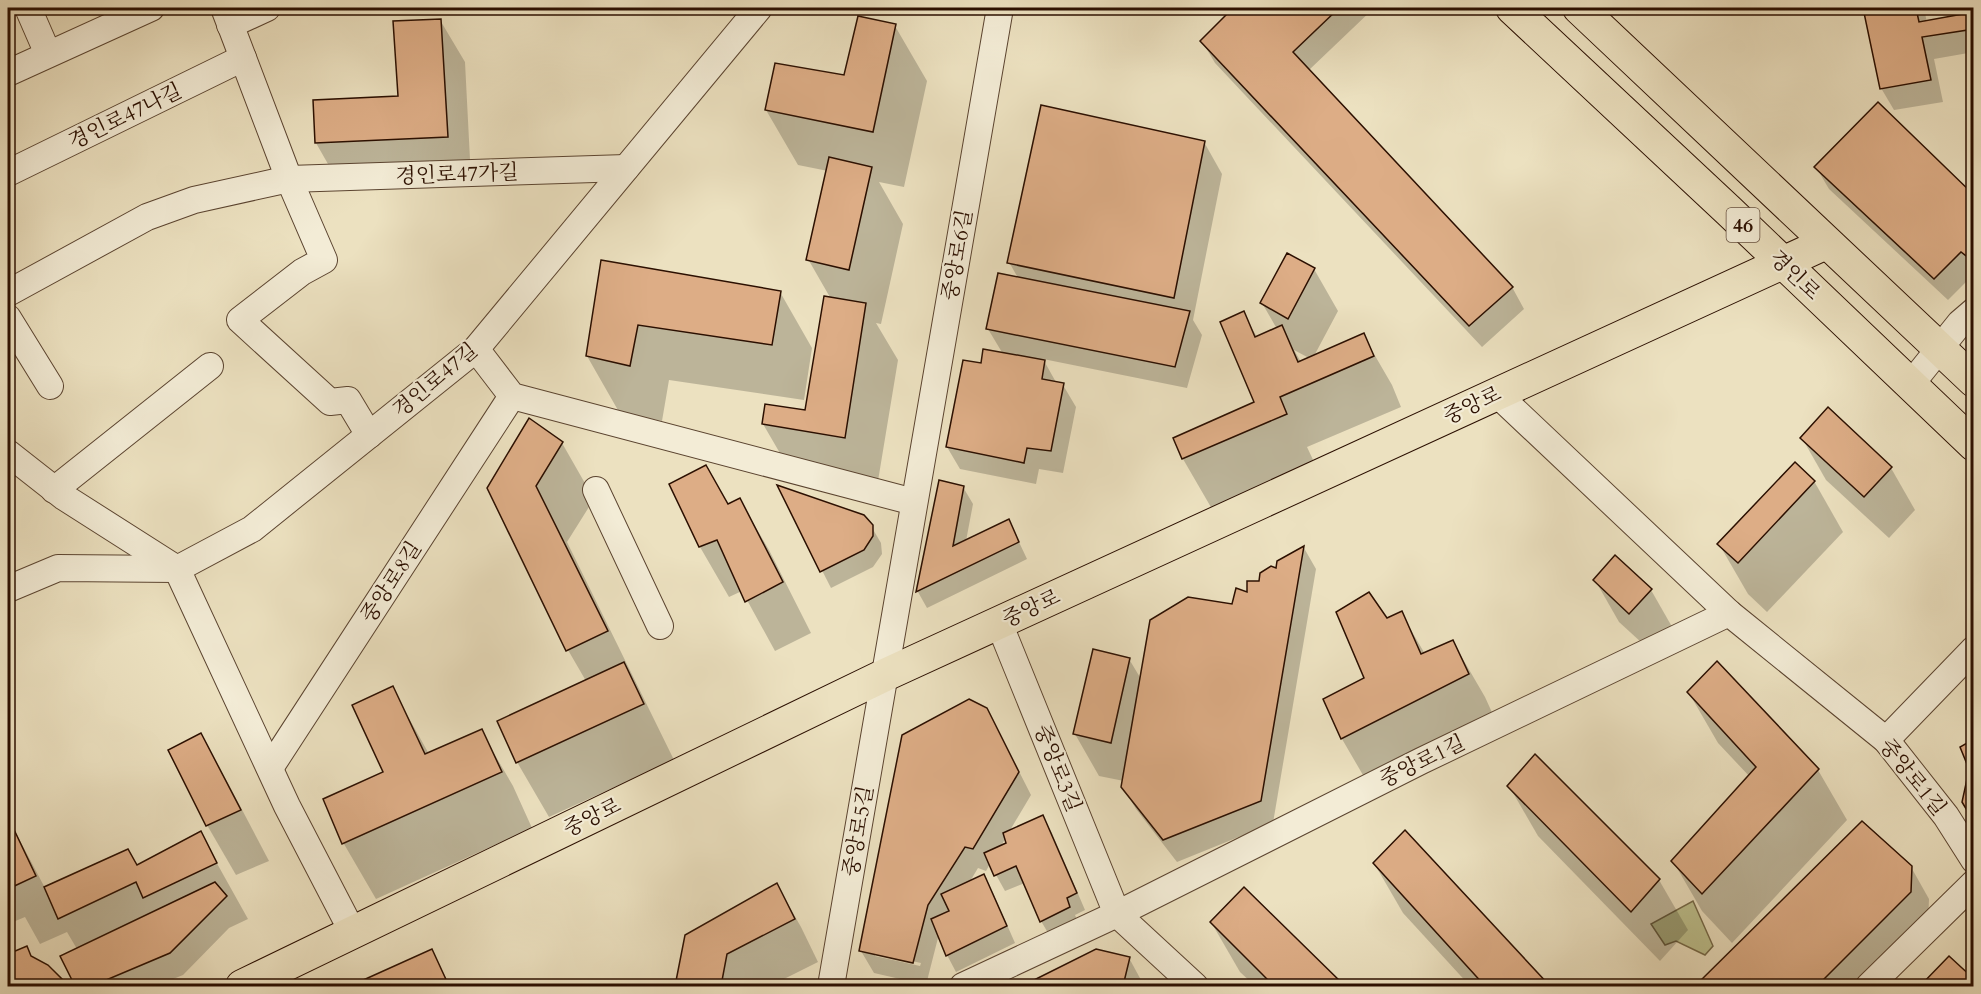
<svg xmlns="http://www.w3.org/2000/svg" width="1981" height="994" viewBox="0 0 1981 994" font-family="Cardo,'Noto Serif KR',serif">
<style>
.green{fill:#bdc18e;stroke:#746847;stroke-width:1.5}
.shadow{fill:#0003;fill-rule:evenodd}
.building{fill:#ddad86;stroke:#2b0f00;stroke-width:1.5}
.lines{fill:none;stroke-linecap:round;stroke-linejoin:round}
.minor-casing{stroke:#5b4430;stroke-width:28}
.major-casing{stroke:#2b0f00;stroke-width:34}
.minor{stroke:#f3ecd6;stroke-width:26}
.major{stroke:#ece1c0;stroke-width:32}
.labels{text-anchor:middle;stroke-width:4.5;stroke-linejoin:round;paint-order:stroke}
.shield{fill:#f3ecd6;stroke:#675140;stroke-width:1.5}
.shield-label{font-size:20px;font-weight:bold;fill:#2b0f00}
.street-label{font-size:21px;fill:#2b0f00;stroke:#f3ecd6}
</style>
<rect width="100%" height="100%" fill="#ece1c0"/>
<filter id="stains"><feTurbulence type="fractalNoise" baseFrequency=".00333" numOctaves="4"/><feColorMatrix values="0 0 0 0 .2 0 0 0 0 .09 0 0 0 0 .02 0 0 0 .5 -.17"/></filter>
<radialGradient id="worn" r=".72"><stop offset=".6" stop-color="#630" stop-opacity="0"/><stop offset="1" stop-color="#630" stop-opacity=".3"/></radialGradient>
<polygon class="green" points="1693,901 1713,946 1705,955 1676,941 1665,945 1651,924"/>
<g class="shadow">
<polygon points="1235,8 1374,8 1309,70 1512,287 1524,309 1482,347 1215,63 1202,41"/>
<polygon points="1864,8 1924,8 1927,23 1974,14 1974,52 1934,59 1943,102 1894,110 1881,88"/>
<polygon points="440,20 465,62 471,179 340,185 316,143 400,97"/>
<polygon points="895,26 927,81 904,187 879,182 903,224 881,324 876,323 898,360 876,493 795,479 763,424 807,412 831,299 808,259 828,171 798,165 766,110 845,77"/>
<polygon points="1204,142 1222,174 1193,320 1202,335 1187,388 1043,359 1057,384 1063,385 1076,407 1063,473 1039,469 1036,484 960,469 947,447 982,364 1003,354 988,329 1018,278 1009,262"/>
<polygon points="1816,167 1974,197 1974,274 1948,300 1829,189"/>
<polygon points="603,262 780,292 812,348 804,400 669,380 662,421 619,412 587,356"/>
<path d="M1314,269L1338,311L1314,356L1363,335L1392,385L1401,407L1307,447L1315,464L1212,509L1183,459L1175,439L1256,403L1243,313L1257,337L1277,329L1262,303ZM1294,350L1309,358L1301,362Z"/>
<polygon points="1802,438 1891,468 1915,510 1889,538 1826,480"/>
<polygon points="562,443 594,499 567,542 674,760 549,817 517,762 586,681 568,650 488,488"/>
<polygon points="1814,481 1843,532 1767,612 1748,594 1719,544"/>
<polygon points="940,482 963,487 973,504 966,541 1009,521 1027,559 927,608 918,592"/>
<polygon points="671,485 727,505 740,500 769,550 811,633 775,651 742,591 729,597 700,547"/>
<polygon points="780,488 871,526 881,543 882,554 873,567 831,588"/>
<polygon points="1304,548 1316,569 1273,823 1177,862 1136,809 1123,787 1124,781 1099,776 1075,734 1129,659 1141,679 1278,570 1278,562"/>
<polygon points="1595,580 1651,590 1675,632 1654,654 1619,622"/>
<polygon points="1401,613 1425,654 1453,642 1485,697 1500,730 1374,794 1342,739 1325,700 1366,678 1386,620"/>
<polygon points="392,688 429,754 481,731 513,786 532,828 376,899 344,844 325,800 385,773"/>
<polygon points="1689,693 1818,770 1847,820 1732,943 1702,911 1673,861 1750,777 1718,743"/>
<path d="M999,732L1031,795L1009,832L1043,817L1052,833L1085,910L1075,915L1079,924L1051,938L1041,921L1025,883L1005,891L990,864L986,871L978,868L969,883L983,876L993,893L1015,943L956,972L947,955L939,934L926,985L874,973L861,951ZM1006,838L1007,844L1000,847ZM875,953L921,963L920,966L875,956Z"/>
<polygon points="200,735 229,785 269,861 236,875 207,825"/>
<polygon points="1509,786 1659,880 1688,930 1660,961 1538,836"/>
<polygon points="8,818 45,888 137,867 200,833 248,919 229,928 183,975 156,986 76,986 62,957 77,949 67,932 40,944 25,917 13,922 8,913"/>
<polygon points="1862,823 1911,867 1929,899 1928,924 1866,986 1697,986"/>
<polygon points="1405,832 1548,986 1470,986 1403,913 1374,863"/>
<polygon points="777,885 801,927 818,962 770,986 677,986 686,936"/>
<polygon points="1244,889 1343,986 1255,986 1240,972 1211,922"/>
<polygon points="26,948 32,959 47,966 66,986 8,986 8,956"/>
<polygon points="432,951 450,986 354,986"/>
<polygon points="1096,951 1129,958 1141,980 1140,986 1025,986"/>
<polygon points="1949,958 1974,981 1974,986 1922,986"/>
</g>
<g class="building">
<polygon points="1233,8 1339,8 1293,52 1513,287 1469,326 1200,41"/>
<polygon points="1863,8 1916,8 1919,22 1974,12 1974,29 1922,37 1931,80 1880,89"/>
<polygon points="858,16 896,24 873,132 765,110 775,63 844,75"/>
<polygon points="441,19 448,137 315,143 313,100 398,96 393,21"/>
<polygon points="1878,102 1974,195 1974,262 1961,252 1934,279 1814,167"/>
<polygon points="1041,105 1205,141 1174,298 1007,263"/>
<polygon points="829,157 872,167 849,270 806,260"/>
<polygon points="1287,253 1315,268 1288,319 1260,303"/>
<polygon points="601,260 781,291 772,345 638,325 630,366 586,356"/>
<polygon points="998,273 1190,311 1175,367 986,329"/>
<polygon points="824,296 866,303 845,438 762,424 765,404 805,410"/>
<polygon points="1244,311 1255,337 1282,325 1298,362 1364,333 1374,356 1280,397 1287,414 1182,459 1173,438 1254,402 1220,322"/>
<polygon points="983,349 1045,360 1042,379 1064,383 1051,451 1027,448 1024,463 946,447 963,360 981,363"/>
<polygon points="1828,407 1892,467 1864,497 1800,438"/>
<polygon points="529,418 563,442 536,486 608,631 566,651 487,488"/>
<polygon points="1795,462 1815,481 1738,563 1717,544"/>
<polygon points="706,465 728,504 740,498 783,582 745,602 717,540 699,547 669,484"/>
<polygon points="939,480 964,486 953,546 1009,519 1019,542 916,592"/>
<polygon points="777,485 864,515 873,525 873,536 864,550 820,572"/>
<polygon points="1304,546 1261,801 1163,840 1121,787 1150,620 1188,597 1232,604 1236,588 1247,592 1247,581 1259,581 1260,573 1271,566 1276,568 1277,561"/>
<polygon points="1615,555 1652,589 1629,614 1593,580"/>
<polygon points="1369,592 1387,618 1402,611 1421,654 1453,640 1469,674 1341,739 1323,699 1364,678 1336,612"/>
<polygon points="1093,649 1130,658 1111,743 1073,734"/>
<polygon points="1717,661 1819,769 1702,894 1671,861 1756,767 1687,692"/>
<polygon points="624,662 644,704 516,763 497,721"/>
<polygon points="393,686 425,754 482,729 502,772 342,844 323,799 383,772 352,705"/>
<polygon points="969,699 987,708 1019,772 973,849 965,847 928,905 913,963 859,951 902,735"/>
<polygon points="201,733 241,810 206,826 168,750"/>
<polygon points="1974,739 1974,822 1962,802 1967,779 1971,774 1960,747"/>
<polygon points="1535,754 1660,879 1631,912 1507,786"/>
<polygon points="1043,815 1077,893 1067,898 1070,907 1040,922 1016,866 994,876 984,853 1006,843 1003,833"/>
<polygon points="8,817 36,876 8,889"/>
<polygon points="1862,821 1912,866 1911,892 1817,986 1695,986"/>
<polygon points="1405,830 1550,986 1485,986 1373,863"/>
<polygon points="201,831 217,863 143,898 136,882 58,919 44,887 128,849 137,865"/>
<polygon points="984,874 1007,926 946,956 931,919 949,911 941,894"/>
<polygon points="215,882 227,896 170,953 92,986 75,986 60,956"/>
<polygon points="777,883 795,919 727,954 721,986 675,986 685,935"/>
<polygon points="1244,887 1345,986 1274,986 1210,922"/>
<polygon points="27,946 31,956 48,965 66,983 57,986 8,986 8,954"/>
<polygon points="432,949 449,986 350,986"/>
<polygon points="1096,949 1130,957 1123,986 1022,986"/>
<polygon points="1949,956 1974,979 1974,986 1920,986"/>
</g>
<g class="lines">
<g class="minor-casing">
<g id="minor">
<polyline points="28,8 48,54"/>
<polyline points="224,8 289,179 324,260 302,272 240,320 330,402 348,400 369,435"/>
<polyline points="230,25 267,8"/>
<polyline points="8,73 151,8"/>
<polyline points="8,173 243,58"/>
<polyline points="8,293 147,217 194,200 289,179 626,168"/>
<polyline points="8,318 50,386"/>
<polyline points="476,349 512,396 914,502"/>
<polyline points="1911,384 1960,323 1974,311"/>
<polyline points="1497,394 1729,613 1886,740 1946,816 1974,860"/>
<polyline points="8,453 64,497 177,569 287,806 353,933"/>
<polyline points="54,490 210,366"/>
<polyline points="596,490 660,626"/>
<polyline points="8,589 58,568 177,569 252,529 476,349 759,8"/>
<polyline points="999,623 1117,914 1195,986"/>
<polyline points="1886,740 1974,649"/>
<polyline points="270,768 512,396"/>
<polyline points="831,986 1000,8"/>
<polyline points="963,986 1117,914 1421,761 1729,613"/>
<polyline points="1869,986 1974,883"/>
</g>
</g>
<g class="major-casing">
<g id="major">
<polyline points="1512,8 1729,211 1974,445"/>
<polyline points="1579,8 1974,381"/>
<polyline points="242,986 885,675 1826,243"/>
</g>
</g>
<use href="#minor" class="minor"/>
<use href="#major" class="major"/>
</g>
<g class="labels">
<rect class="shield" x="1726.5" y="208" width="33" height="34" rx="4.5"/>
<g class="shield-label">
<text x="1743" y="232">46</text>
</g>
<g class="street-label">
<text transform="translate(125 116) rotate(-26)" y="7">경인로47나길</text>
<text transform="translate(457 174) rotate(-2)" y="7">경인로47가길</text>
<text transform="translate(957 255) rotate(-80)" y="7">중앙로6길</text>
<text transform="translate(1795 275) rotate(44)" y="7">경인로</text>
<text transform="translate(435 380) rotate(-40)" y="7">경인로47길</text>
<text transform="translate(1472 405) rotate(-25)" y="7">중앙로</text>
<text transform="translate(391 582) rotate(-57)" y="7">중앙로8길</text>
<text transform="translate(1031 608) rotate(-25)" y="7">중앙로</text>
<text transform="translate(1422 761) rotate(-26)" y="7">중앙로1길</text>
<text transform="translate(1058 768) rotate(68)" y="7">중앙로3길</text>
<text transform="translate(1913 777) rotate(51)" y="7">중앙로1길</text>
<text transform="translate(592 817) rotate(-26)" y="7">중앙로</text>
<text transform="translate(858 831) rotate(-80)" y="7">중앙로5길</text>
</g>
</g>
<rect width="1981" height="994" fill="none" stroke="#ece1c0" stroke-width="30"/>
<rect x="9" y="9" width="1963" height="976" fill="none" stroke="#2b0f00" stroke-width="3"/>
<rect x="15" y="15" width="1951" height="964" fill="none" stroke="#2b0f00" stroke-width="1.5"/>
<rect width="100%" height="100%" filter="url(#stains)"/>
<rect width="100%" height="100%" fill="url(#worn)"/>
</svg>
